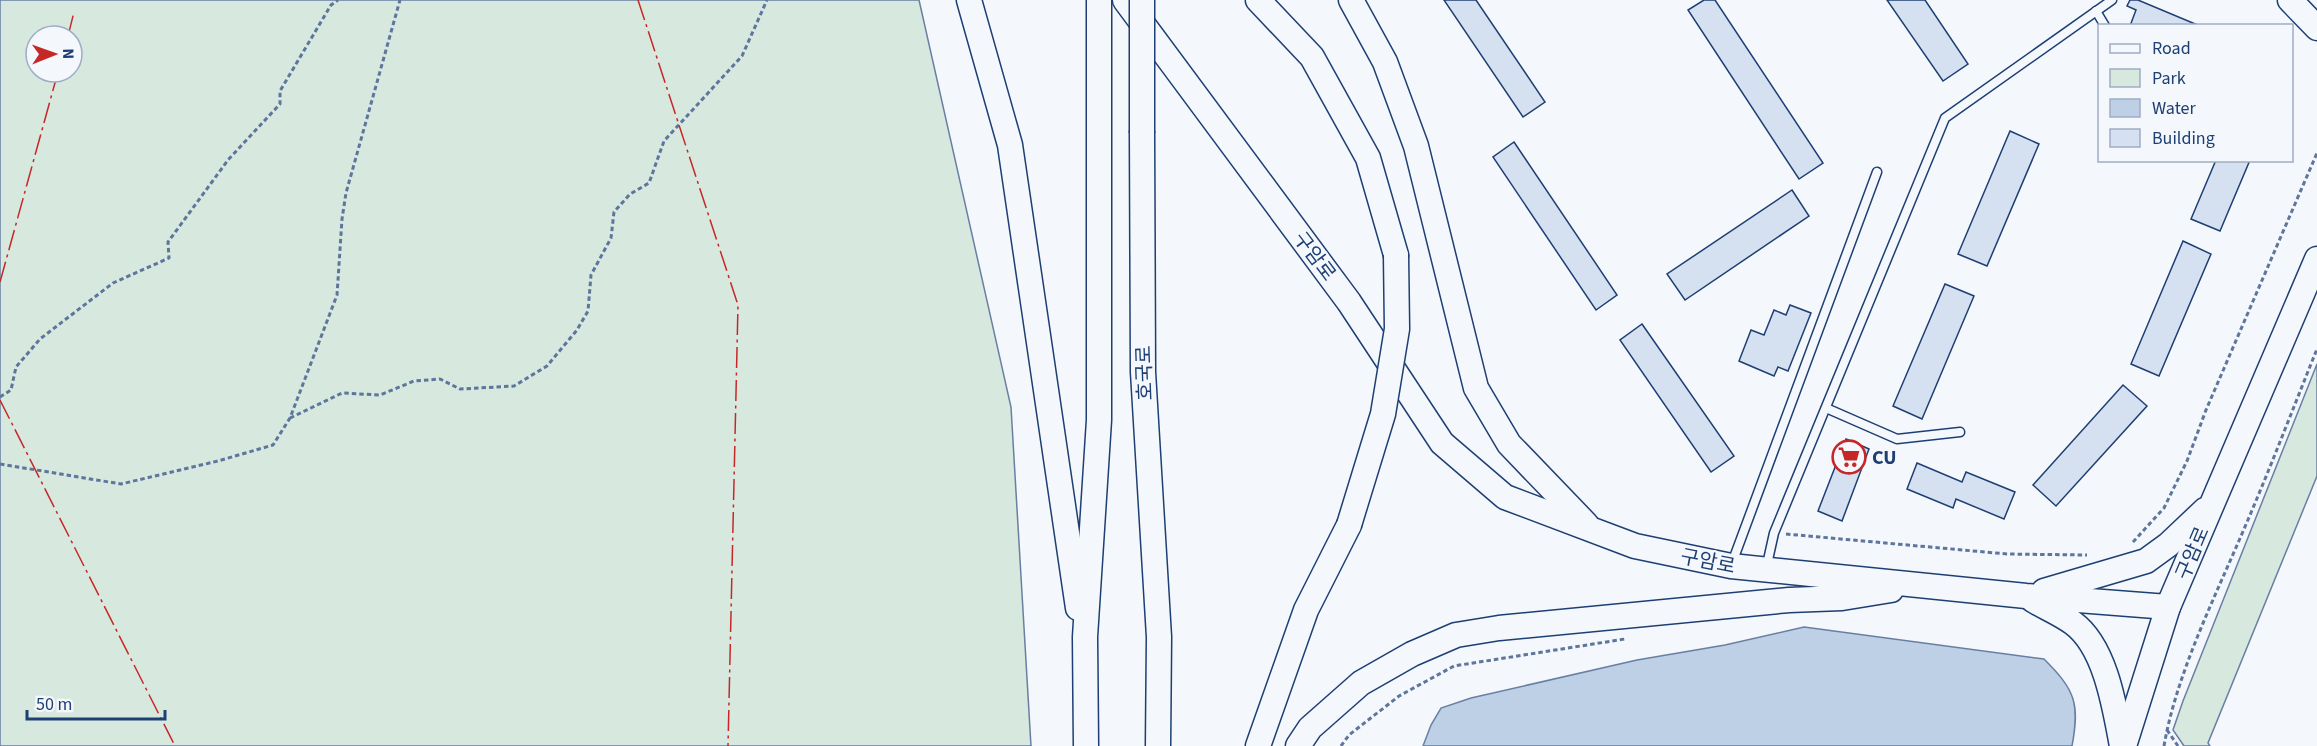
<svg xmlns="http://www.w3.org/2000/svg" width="2317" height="746" viewBox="0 0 2317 746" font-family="'Source Sans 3','Noto Sans KR',sans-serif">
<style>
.green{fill:#d7e8df;stroke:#687fa3;stroke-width:1.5;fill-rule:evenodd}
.water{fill:#bed0e5;stroke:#687fa3;stroke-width:1.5}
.building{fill:#d5e0f0;stroke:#1d3f73;stroke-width:1.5}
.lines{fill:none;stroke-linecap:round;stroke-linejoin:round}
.lane-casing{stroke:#1d3f73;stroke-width:11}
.secondary-casing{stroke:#1d3f73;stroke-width:27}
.path{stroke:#5e769c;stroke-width:3;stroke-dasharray:4.5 3;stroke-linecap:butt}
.lane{stroke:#f4f7fb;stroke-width:8}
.secondary{stroke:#f4f7fb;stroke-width:24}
.secondary-bridge-casing{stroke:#1d3f73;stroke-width:27;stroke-linecap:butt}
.secondary-bridge{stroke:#f4f7fb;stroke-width:24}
.power{stroke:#c62828;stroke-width:1.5;stroke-dasharray:21 4.5 3 4.5;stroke-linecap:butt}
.labels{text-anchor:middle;stroke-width:4.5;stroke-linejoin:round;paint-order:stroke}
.street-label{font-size:20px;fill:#1d3f73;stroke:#f4f7fb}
.poi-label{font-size:20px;font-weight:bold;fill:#1d3f73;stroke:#f4f7fb;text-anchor:start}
</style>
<rect width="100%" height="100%" fill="#f4f7fb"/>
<g class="green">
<path d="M0,0H919L1011,407L1031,746H0ZM36,36H72V72H36Z"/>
<polygon points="2317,364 2317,476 2208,743 2210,746 2184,746 2173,730 2183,701"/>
</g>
<path class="water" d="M1804,627L2044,659C2075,690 2080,703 2072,746H1423L1431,725L1441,708L1471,698L1637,660L1725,645Z"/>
<g class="building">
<polygon points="1444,0 1476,0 1545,102 1523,117"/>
<polygon points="1704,0 1715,0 1823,163 1799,179 1688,10"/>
<polygon points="1887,0 1925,0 1968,64 1943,81"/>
<polygon points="2130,0 2138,0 2200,26 2130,26 2136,10 2127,6"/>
<polygon points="2010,131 2039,144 1987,266 1958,254"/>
<polygon points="1514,142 1617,295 1596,310 1493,157"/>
<polygon points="2216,160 2250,160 2220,231 2191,219"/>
<polygon points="1792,190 1809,216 1685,300 1667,274"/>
<polygon points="2183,241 2211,254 2159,376 2131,364"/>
<polygon points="1945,284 1974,296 1922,419 1893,406"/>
<polygon points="1790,305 1811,313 1788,371 1778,367 1774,376 1739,361 1751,330 1764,335 1774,310 1786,315"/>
<polygon points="1642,324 1734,456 1711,472 1620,340"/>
<polygon points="2123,385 2147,406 2056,506 2033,485"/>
<polygon points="1846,439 1869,449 1842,521 1818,511"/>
<polygon points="1917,463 1962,482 1966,472 2015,492 2004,519 1956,499 1953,508 1907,489"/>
</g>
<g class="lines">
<g class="lane-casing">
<g id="lane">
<polyline points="2096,11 2105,26"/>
<polyline points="1826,408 1897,439 1960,432"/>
<polyline points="1732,563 1877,172"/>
<polyline points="1766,569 1774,533 1945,118 2112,0"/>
</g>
</g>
<g class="secondary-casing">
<g id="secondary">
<polyline points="969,0 1010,145 1078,608"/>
<polyline points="1125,0 1349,302 1442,443 1505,497 1635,546 1731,566 2026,596 2168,607 2317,259"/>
<polyline points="1258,0 1312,57 1368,158 1396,255"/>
<polyline points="1351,0 1385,62 1416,146 1476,388 1509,444 1586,524"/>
<polyline points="2290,0 2317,28"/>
<polyline points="1142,133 1143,372 1159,637 1158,746"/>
<polyline points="2044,591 2146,561 2168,545 2205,510"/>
<path d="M2033,600C2046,608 2061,614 2073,623C2106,647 2115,709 2122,746"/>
<polyline points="1086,746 1085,637 1099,420 1099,0"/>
<polyline points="1258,746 1306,610 1349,525"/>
<polyline points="1298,746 1310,728 1361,683 1412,654 1456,635 1499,628 1789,600 1842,598 1891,590"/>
<polyline points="2124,746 2168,607"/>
</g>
</g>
<g class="path">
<polyline points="0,397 11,390 16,367 40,339 113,283 169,258 168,242 228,160 280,104 280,91 331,5 338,0"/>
<polyline points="290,418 342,393 380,395 414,381 440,379 460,389 514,386 547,366 577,330 588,311 591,275 611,238 614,212 630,194 649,183 664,141 742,56 767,0"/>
<polyline points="0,464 121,484 218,461 273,445 290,418 337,295 342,219 346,193 400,0"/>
<polyline points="1786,534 2007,554 2087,555"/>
<polyline points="2133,542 2164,508 2187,461 2206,410 2317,153"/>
<polyline points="2167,730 2178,746"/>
<polyline points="1341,746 1349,735 1399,696 1454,666 1625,639"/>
<path d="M2164,746C2176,676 2213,601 2241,536C2268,474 2292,411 2317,349"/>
</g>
<use href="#lane" class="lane"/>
<use href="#secondary" class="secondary"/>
<g class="secondary-bridge-casing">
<g id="secondary-bridge">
<polyline points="1142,133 1142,0"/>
<polyline points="1349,525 1383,414 1397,329 1396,255"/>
</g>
</g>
<use href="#secondary-bridge" class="secondary-bridge"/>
<g class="power">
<polyline points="638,0 738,305 728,746"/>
<polyline points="68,36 74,12"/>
<polyline points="0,282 58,72"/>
<polyline points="0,400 175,746"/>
</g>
</g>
<defs>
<g id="supermarket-ring" transform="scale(1.725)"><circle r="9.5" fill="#f4f7fb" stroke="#c62828" stroke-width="1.5"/><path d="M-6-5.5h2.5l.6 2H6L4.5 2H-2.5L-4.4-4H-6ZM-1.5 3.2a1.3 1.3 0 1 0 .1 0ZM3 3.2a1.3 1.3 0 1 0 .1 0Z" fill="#c62828"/></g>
</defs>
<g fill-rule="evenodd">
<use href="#supermarket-ring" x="1849" y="457"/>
</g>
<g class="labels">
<g class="street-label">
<text transform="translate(1315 256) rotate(53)" y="7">구암로</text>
<text transform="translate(1144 373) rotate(-92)" y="7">호국로</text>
<text transform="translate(2192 553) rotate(-67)" y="7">구암로</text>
<text transform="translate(1708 561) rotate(11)" y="7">구암로</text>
</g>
<g class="poi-label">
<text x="1872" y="464">CU</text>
</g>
</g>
<rect x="2098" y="24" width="195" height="138" fill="#f4f7fb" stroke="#9eadc5" stroke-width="1.5"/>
<rect x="2110" y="44" width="30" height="9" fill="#f4f7fb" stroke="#9eadc5" stroke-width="1.5"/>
<text x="2152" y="54" font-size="18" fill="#1d3f73">Road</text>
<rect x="2110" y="69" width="30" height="18" fill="#d7e8df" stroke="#9eadc5" stroke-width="1.5"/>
<text x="2152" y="84" font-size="18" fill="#1d3f73">Park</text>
<rect x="2110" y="99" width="30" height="18" fill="#bed0e5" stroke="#9eadc5" stroke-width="1.5"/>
<text x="2152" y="114" font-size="18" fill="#1d3f73">Water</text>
<rect x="2110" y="129" width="30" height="18" fill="#d5e0f0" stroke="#9eadc5" stroke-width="1.5"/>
<text x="2152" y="144" font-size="18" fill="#1d3f73">Building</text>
<g transform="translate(54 54) rotate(89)"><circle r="28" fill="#f4f7fb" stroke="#9eadc5" stroke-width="1.5"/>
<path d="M0-4.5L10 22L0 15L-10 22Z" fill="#c62828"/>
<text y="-9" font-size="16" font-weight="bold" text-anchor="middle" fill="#1d3f73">N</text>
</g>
<path d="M27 710v9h138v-9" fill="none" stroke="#1d3f73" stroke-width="3"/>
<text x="36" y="710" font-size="18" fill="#1d3f73" stroke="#f4f7fb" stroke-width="4.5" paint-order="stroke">50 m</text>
</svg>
